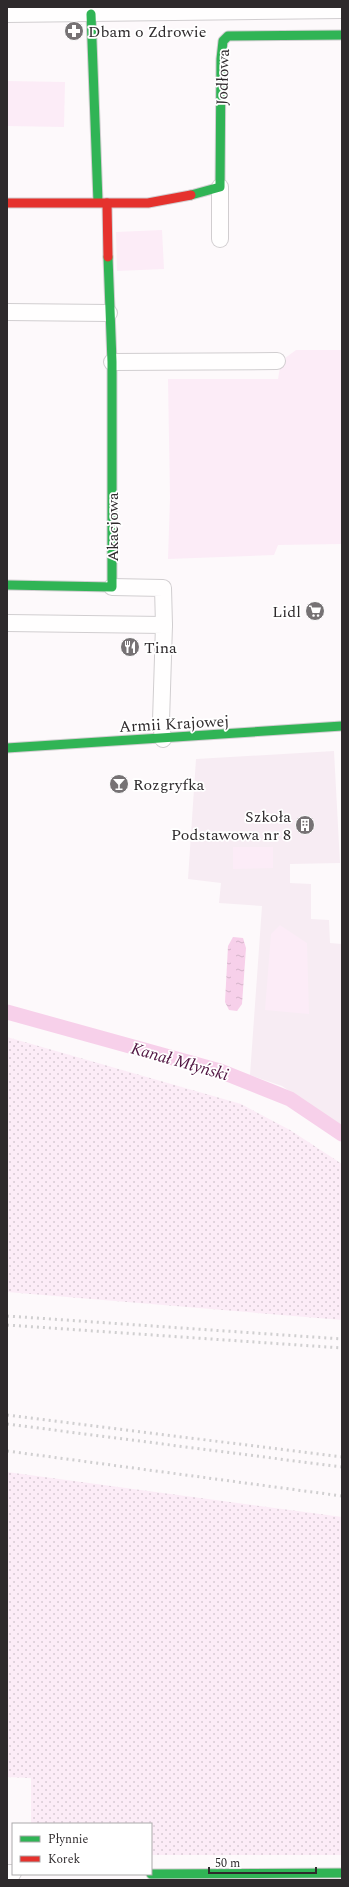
<svg xmlns="http://www.w3.org/2000/svg" width="349" height="1887" viewBox="0 0 349 1887" font-family="Spectral,serif">
<style>
.built{fill:#f7ecf3}
.green{fill:#fcecf7}
.garden{fill:url(#garden-dots)}
.water{fill:url(#water-ripples)}
.lines{fill:none;stroke-linecap:round;stroke-linejoin:round}
.canal{stroke:#f7d0ea;stroke-width:15}
.street-casing{stroke:#d1ced0;stroke-width:18}
.fast-casing{stroke:#d1ced0;stroke-width:11}
.jam-casing{stroke:#d1ced0;stroke-width:11}
.street{stroke:#fffefe;stroke-width:16}
.fast{stroke:#30b455;stroke-width:9}
.jam{stroke:#e5322d;stroke-width:9}
.rail{stroke:#d0cfd0;stroke-width:3;stroke-dasharray:2 4;stroke-linecap:butt}
.labels{text-anchor:middle;stroke-width:3.5;stroke-linejoin:round;paint-order:stroke}
.poi-label{font-size:16px;fill:#2e2a2c;stroke:#fff;text-anchor:start}
.street-label{font-size:16px;fill:#2e2a2c;stroke:#fff}
.water-label{font-size:17px;font-style:italic;fill:#501441;stroke:#fff}
</style>
<defs>
<pattern id="garden-dots" width="8" height="8" patternUnits="userSpaceOnUse"><rect width="8" height="8" fill="#fcecf7"/><path d="M2 2h.1M6 6h.1" fill="none" stroke="#d8cbd4" stroke-width="1.8" stroke-linecap="round"/></pattern>
<pattern id="water-ripples" width="26" height="14" patternUnits="userSpaceOnUse"><rect width="26" height="14" fill="#f7d0ea"/><path d="M2 4q2-2 4 0t4 0M15 11q2-2 4 0t4 0" fill="none" stroke="#d4b3c9"/></pattern>
</defs>
<rect width="100%" height="100%" fill="#fdf9fb"/>
<polygon class="built" points="334,751 340,863 290,864 290,883 311,884 311,919 329,920 330,943 342,944 342,1127 282,1086 250,1075 262,906 219,903 221,883 188,879 196,759"/>
<g class="green">
<polygon points="7,81 65,82 64,127 7,126"/>
<polygon points="162,230 164,269 117,271 116,232"/>
<polygon points="296,350 342,350 342,544 278,545 274,555 168,559 170,498 168,379 278,379 281,361"/>
<polygon points="233,847 273,847 273,868 233,869"/>
<polygon points="280,925 307,943 309,1014 265,1010 271,934"/>
</g>
<g class="garden">
<polygon points="7,1037 241,1104 290,1130 342,1164 342,1320 7,1292"/>
<polygon points="7,1472 342,1517 342,1855 151,1855 151,1824 31,1824 31,1778 7,1777"/>
</g>
<polygon class="water" points="233,937 243,938 246,948 242,1004 237,1011 229,1010 225,1002 228,946"/>
<g class="lines">
<polyline class="canal" points="7,1012 220,1071 290,1099 342,1134"/>
<g class="street-casing">
<g id="street">
<polyline points="7,14 342,10"/>
<polyline points="220,239 220,187"/>
<polyline points="7,312 109,313"/>
<polyline points="112,362 277,361"/>
<polyline points="112,587 163,588 164,625"/>
<polyline points="7,623 164,625 161,721 163,739"/>
<polyline points="7,1873 13,1873"/>
</g>
</g>
<g class="fast-casing">
<g id="fast">
<polyline points="91,14 98,202"/>
<polyline points="191,195 220,187 221,59 223,41 228,36 342,35"/>
<polyline points="7,585 112,587 112,362 108,257"/>
<polyline points="7,748 342,726"/>
<polyline points="151,1874 342,1873"/>
</g>
</g>
<g class="jam-casing">
<g id="jam">
<polyline points="7,203 148,203 191,195"/>
<polyline points="107,203 108,257"/>
</g>
</g>
<use href="#street" class="street"/>
<use href="#fast" class="fast"/>
<use href="#jam" class="jam"/>
<g class="rail">
<polyline points="7,1316 342,1339"/>
<polyline points="7,1325 342,1348"/>
<polyline points="7,1415 342,1457"/>
<polyline points="7,1424 342,1467"/>
<polyline points="7,1451 342,1496"/>
</g>
</g>
<defs>
<g id="pharmacy-disc" transform="scale(1)"><circle r="9.5" fill="#767274" stroke="#fff"/><path d="M-2-6h4v4h4v4h-4v4h-4v-4h-4v-4h4Z" fill="#fff"/></g>
<g id="supermarket-disc" transform="scale(1)"><circle r="9.5" fill="#767274" stroke="#fff"/><path d="M-6-5.5h2.5l.6 2H6L4.5 2H-2.5L-4.4-4H-6ZM-1.5 3.2a1.3 1.3 0 1 0 .1 0ZM3 3.2a1.3 1.3 0 1 0 .1 0Z" fill="#fff"/></g>
<g id="restaurant-disc" transform="scale(1)"><circle r="9.5" fill="#767274" stroke="#fff"/><path d="M-5-6h1v4h1v-4h1v4h1v-4h1v5L-1.5 .5V6h-2V.5L-5-1ZM5-6V6H3V1.5H1.5Q1.5-4 5-6Z" fill="#fff"/></g>
<g id="bar-disc" transform="scale(1)"><circle r="9.5" fill="#767274" stroke="#fff"/><path d="M-6-5H6L.8 .8V4.5H3.5V6h-7V4.5H-.8V.8Z" fill="#fff"/></g>
<g id="building-disc" transform="scale(1)"><circle r="9.5" fill="#767274" stroke="#fff"/><path d="M-4-6H4V6H1V3H-1V6H-4ZM-2.5-4.3h1.7v1.8h-1.7ZM.8-4.3h1.7v1.8H.8ZM-2.5-1h1.7V.8h-1.7ZM.8-1h1.7V.8H.8Z" fill="#fff"/></g>
</defs>
<g fill-rule="evenodd">
<use href="#pharmacy-disc" x="74" y="31"/>
<use href="#supermarket-disc" x="315" y="611"/>
<use href="#restaurant-disc" x="130" y="647"/>
<use href="#bar-disc" x="119" y="784"/>
<use href="#building-disc" x="305" y="825"/>
</g>
<g class="labels">
<g class="poi-label">
<text x="88" y="37">Dbam o Zdrowie</text>
<text x="301" y="617" text-anchor="end">Lidl</text>
<text x="144" y="653">Tina</text>
<text x="133" y="790">Rozgryfka</text>
<text x="291" y="822" text-anchor="end">Szkoła<tspan x="291" dy="18">Podstawowa nr 8</tspan></text>
</g>
<g class="street-label">
<text transform="translate(222 77) rotate(-88)" y="6">Jodłowa</text>
<text transform="translate(112 527) rotate(-90)" y="6">Akacjowa</text>
<text transform="translate(174 723) rotate(-3)" y="6">Armii Krajowej</text>
</g>
<g class="water-label">
<text transform="translate(180 1061) rotate(16)" y="6">Kanał Młyński</text>
</g>
</g>
<rect width="349" height="1887" fill="none" stroke="#2e2a2c" stroke-width="16"/>
<rect x="12" y="1823" width="140" height="52" fill="#ffffff" stroke="#abaaab"/>
<rect x="20" y="1836" width="20" height="6" fill="#30b455" stroke="#abaaab"/>
<text x="48" y="1843" font-size="12" fill="#2e2a2c">Płynnie</text>
<rect x="20" y="1856" width="20" height="6" fill="#e5322d" stroke="#abaaab"/>
<text x="48" y="1863" font-size="12" fill="#2e2a2c">Korek</text>
<path d="M209 1867v6h107v-6" fill="none" stroke="#2e2a2c" stroke-width="2"/>
<text x="215" y="1867" font-size="12" fill="#2e2a2c" stroke="#ffffff" stroke-width="3" paint-order="stroke">50 m</text>
</svg>
